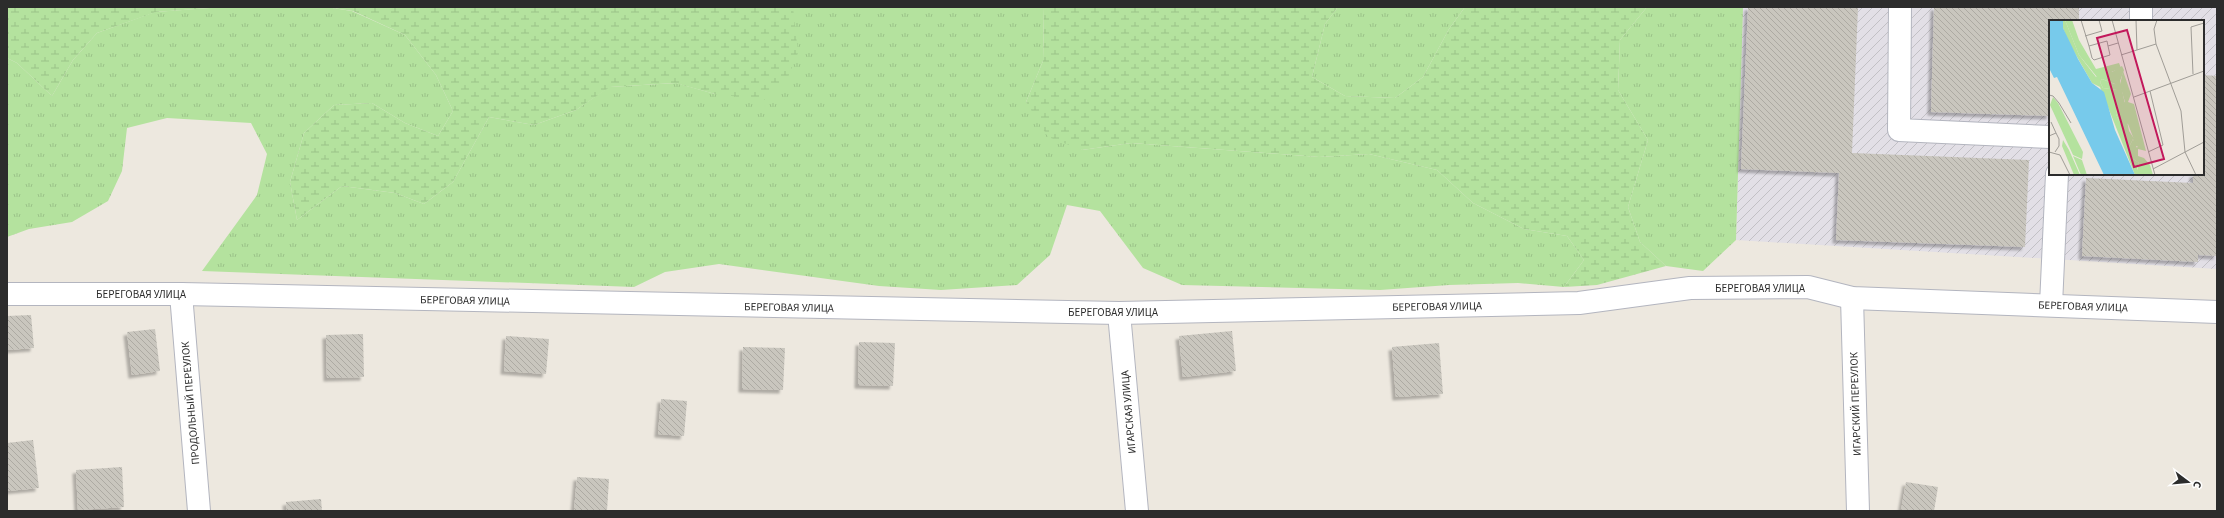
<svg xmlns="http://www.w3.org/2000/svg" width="2224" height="518" viewBox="0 0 2224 518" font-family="'Source Sans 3',sans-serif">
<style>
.industrial{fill:url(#industrial-furrows);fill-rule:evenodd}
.grass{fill:url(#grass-tufts)}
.wetland{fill:url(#wetland-marsh)}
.building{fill:url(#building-back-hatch);filter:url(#shadow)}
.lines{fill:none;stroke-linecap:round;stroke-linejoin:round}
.minor-casing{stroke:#b3b5bf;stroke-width:24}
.minor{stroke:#fff;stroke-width:22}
.labels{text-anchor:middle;stroke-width:4;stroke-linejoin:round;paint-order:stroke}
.street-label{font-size:11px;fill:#2c2c2c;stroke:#fff}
.inset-road{fill:none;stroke:#a09d97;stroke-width:1}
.view{fill:#c2185b;fill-opacity:0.15;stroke:#c2185b;stroke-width:2}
.inset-edge{fill:none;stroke:#2c2c2c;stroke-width:2}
</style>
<defs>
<pattern id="industrial-furrows" width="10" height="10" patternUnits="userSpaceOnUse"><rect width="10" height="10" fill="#e2dfe6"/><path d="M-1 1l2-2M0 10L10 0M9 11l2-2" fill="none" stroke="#c2c0c5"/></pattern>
<pattern id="grass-tufts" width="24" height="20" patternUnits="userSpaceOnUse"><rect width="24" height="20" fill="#b4e29e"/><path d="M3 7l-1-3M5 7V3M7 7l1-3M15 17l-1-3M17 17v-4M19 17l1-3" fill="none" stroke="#9bc288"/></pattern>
<pattern id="wetland-marsh" width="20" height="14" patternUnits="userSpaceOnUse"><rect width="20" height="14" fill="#b4e29e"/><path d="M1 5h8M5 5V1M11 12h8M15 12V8" fill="none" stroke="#9bc288"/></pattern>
<pattern id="building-back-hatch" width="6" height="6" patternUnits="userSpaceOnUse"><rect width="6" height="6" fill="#c9c6be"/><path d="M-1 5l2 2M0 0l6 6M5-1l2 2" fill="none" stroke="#adaaa3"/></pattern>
<filter id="shadow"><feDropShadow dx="-3.5" dy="3.5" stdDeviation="1" flood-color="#0004"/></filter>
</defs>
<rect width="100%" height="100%" fill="#ede8df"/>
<path class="industrial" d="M1743,7H2217V269L1736,240ZM2050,21H2203V174H2050Z"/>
<g class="grass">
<polygon points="223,7 326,7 352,11 405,35 436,75 453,111 438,136 405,123 372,103 334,105 304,133 290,182 297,220 342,186 395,193 424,204 453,182 489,117 534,125 576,110 609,87 676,83 715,94 793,7 1044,7 1043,61 1026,102 1082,150 1131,143 1319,157 1369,154 1437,170 1473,203 1524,229 1567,236 1584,260 1564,287 1518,283 1449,285 1380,290 1182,285 1143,268 1100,211 1067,205 1050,255 1017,285 941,290 879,286 719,264 665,272 634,287 202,271 257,195 267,154 251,123 167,118 127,128 122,171 108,201 72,222 29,229 7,237 7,58 17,63 52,96 73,60 97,33 155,12"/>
<polygon points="1338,7 1465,7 1449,29 1423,77 1395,98 1345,96 1312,77 1325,24"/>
<polygon points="1647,7 1743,7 1736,240 1703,271 1666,266 1640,242 1628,207 1648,140 1618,90 1620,40"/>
</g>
<g class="wetland">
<polygon points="7,7 223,7 156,12 97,33 73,60 52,96 17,63 7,58"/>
<polygon points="326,7 793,7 798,53 786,82 764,100 715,94 675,83 610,87 576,110 534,125 489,117 453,182 424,204 395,193 342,186 297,220 290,182 304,133 334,105 372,103 405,123 438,136 453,111 436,75 405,35 353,11"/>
<polygon points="1044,7 1338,7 1325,24 1312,77 1345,96 1395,98 1423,77 1449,29 1465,7 1647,7 1620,40 1618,90 1648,140 1628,207 1640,242 1666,266 1597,285 1564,287 1584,260 1567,236 1524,229 1473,203 1437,170 1369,154 1319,157 1131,143 1082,150 1048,137 1026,102 1043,61"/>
</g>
<g class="building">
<polygon points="1748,7 1858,7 1852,153 2029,160 2025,247 1836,240 1839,173 1741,169"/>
<polygon points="1934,7 2079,7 2079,21 2050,21 2050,116 1931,112"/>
<polygon points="2203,75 2217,76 2217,256 2198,255 2198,262 2082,256 2086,178 2193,183 2193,174 2203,174"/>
<polygon points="31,315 34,348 7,350 7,316"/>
<polygon points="155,329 160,371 132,375 127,332"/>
<polygon points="1232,331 1236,371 1183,377 1179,336"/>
<polygon points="363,334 364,377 327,378 326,335"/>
<polygon points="506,336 549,339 546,374 504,371"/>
<polygon points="859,342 895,343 893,386 858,385"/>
<polygon points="1439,343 1443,394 1396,397 1392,347"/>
<polygon points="743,347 785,348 783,390 742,389"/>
<polygon points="661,399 687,401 684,436 658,434"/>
<polygon points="33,440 39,488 7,491 7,443"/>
<polygon points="122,467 124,507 78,510 76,470"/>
<polygon points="577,477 609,479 607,511 574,511"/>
<polygon points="1906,482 1938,487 1934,511 1901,511"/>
<polygon points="321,499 322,511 287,511 286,502"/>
</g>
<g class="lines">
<g class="minor-casing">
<g id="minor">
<polyline points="1900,7 1899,130 2050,137"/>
<polyline points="2141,21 2141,7"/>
<polyline points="7,294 181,294 1119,313 1579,303 1690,288 1808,287 1852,298 2217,312"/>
<polyline points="181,294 199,511"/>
<polyline points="1852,298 1858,511"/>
<polyline points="2051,305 2057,174"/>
<polyline points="1119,313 1137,511"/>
</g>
</g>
<use href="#minor" class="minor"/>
</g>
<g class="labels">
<g class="street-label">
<text x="1760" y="292">БЕРЕГОВАЯ УЛИЦА</text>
<text x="141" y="298">БЕРЕГОВАЯ УЛИЦА</text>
<text transform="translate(465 300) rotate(1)" y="4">БЕРЕГОВАЯ УЛИЦА</text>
<text transform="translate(1437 306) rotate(-1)" y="4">БЕРЕГОВАЯ УЛИЦА</text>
<text transform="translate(2083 306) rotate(2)" y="4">БЕРЕГОВАЯ УЛИЦА</text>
<text transform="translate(789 307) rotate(1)" y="4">БЕРЕГОВАЯ УЛИЦА</text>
<text x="1113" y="316">БЕРЕГОВАЯ УЛИЦА</text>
<text transform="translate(190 403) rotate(-95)" y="4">ПРОДОЛЬНЫЙ ПЕРЕУЛОК</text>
<text transform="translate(1855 404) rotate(-92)" y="4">ИГАРСКИЙ ПЕРЕУЛОК</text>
<text transform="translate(1128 412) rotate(-95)" y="4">ИГАРСКАЯ УЛИЦА</text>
</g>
</g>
<g transform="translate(2049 20)">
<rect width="155" height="155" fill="#ede8df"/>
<path d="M16,0H23L30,20L47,49L70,43L72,48L60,53L57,51L48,57L30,35ZM74,51L82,74L79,82L85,84L97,131L89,129V136L95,138L101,145L104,155H92L88,151L90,143L83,138L80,127L84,119L88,128L90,121L84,117L79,104L70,101L67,94L68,87L76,82L71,65ZM53,59L68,65V70L54,68L51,62ZM4,77L9,83L34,132L33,139L24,135L1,85ZM14,120L20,130L31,155H25L13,126ZM24,136L33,140L38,155H32Z" fill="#b4e29e"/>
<path d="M14,0H16L30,35L47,57L54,51L63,52L73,46L75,50L71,61L76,84L68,87L67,94L70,101H78L80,111L84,117L90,119L93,126H86L84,119L80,127L83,138L90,143L88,149L92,155H86L51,67L43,63L19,21L14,8ZM53,59L66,64L68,70L54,68L51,62Z" fill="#b4e29e" fill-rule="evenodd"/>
<path d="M0,0H14V8L29,39L43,63L55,72L66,110L86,155H55L8,57L5,58L0,48Z" fill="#77caeb"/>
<path class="inset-road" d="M32,0L40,26M63,0L106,155M87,0L88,30M108,0L105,9L107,24L132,91L136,132L147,155M36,16L53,11L50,0M59,26L61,35L45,40L43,38L40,26L58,21L59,26L69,23M72,35L107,24M144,54L142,7L155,3M0,75L4,76L10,83L22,103M85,77L155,51M2,102L7,113M0,116L7,113L10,119V126L6,132M0,132L11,135L21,155M99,132L114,125L101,71M104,149L155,122"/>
<path class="view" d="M78,10L115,139L85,147L48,18Z"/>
<rect width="155" height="155" class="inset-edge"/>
</g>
<rect width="2224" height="518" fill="none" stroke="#2c2c2c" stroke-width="16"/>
<g transform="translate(2188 482) rotate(106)" stroke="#ffffff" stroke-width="3" paint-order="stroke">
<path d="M0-3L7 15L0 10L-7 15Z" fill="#2c2c2c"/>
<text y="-6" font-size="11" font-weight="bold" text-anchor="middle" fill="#2c2c2c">С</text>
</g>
</svg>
